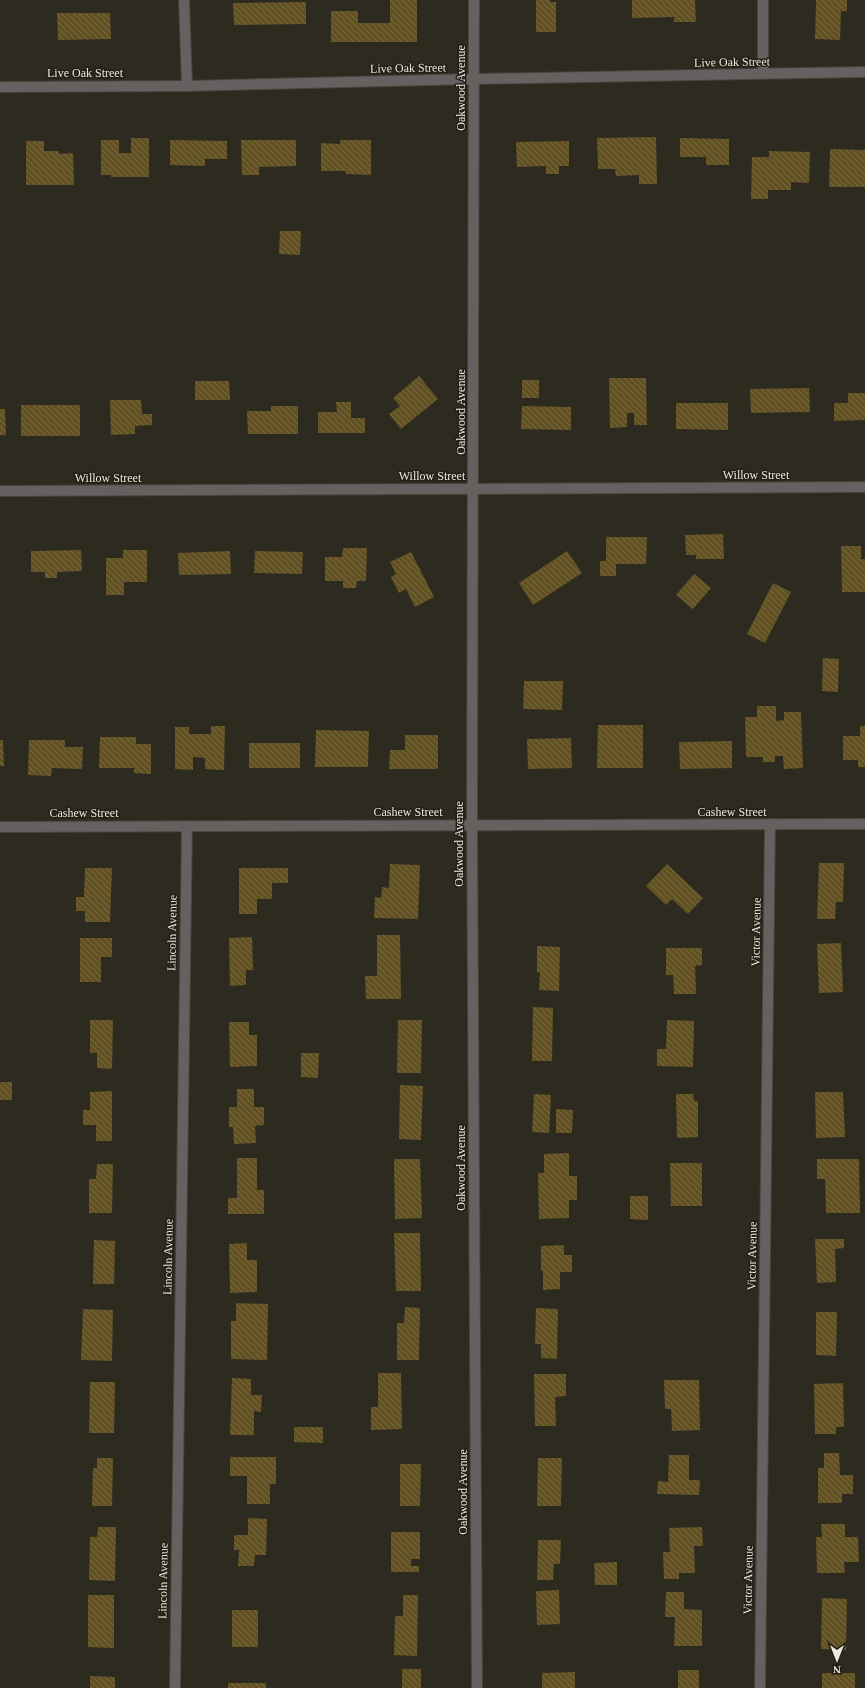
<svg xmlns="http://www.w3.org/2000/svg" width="865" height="1688" viewBox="0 0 865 1688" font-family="Georgia,serif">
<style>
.building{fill:url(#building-back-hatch)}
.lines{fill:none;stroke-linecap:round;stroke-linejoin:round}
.minor-casing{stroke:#47453b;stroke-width:12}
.minor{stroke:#666061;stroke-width:10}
.labels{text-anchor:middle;stroke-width:3;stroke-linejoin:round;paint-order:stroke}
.street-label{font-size:12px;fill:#eae8e1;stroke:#232016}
</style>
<defs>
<pattern id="building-back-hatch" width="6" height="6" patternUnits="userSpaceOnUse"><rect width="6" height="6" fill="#625123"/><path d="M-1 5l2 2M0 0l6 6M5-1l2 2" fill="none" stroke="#796a43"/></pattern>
</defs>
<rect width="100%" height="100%" fill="#2d2a20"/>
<g class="building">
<polygon points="390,0 417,0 417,42 331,42 331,11 358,11 358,23 390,23"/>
<polygon points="536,0 550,0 550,2 556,2 556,32 536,32"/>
<polygon points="632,0 695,0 696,22 674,22 674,17 632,18"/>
<polygon points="816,0 847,0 847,11 841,11 840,40 815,39"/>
<polygon points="306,2 306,24 234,25 233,3"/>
<polygon points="57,13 110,13 111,39 58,40"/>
<polygon points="656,137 657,184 639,184 639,175 616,176 615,169 598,169 597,138"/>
<polygon points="131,138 149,138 149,177 111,177 111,175 101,175 101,140 119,140 119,153 131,153"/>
<polygon points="680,138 729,139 729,165 706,165 706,157 680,157"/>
<polygon points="170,140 227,141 227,159 205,159 205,166 170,165"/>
<polygon points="241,140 296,140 296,166 259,167 259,175 242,175"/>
<polygon points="340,140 371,140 371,175 346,174 346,171 321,171 321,143 340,144"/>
<polygon points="26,141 44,141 44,151 59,151 59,154 73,153 74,185 26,185"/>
<polygon points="569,141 569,166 559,166 559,174 546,174 546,166 517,167 516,142"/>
<polygon points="830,149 865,150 865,187 829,187"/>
<polygon points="769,151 810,152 809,183 791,182 791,190 768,190 768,199 751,199 752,157 769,157"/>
<polygon points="280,231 301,231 300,255 279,254"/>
<polygon points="419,376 438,399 401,429 389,414 400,406 393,398"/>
<polygon points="609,378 646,378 647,425 634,425 634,413 627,413 627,427 610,428"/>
<rect x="522" y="380" width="17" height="18"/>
<polygon points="195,381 229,381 230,400 195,400"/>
<polygon points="809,388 810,412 751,413 750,389"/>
<polygon points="848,393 865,393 865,420 834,421 834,403 848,403"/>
<polygon points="110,400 141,400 142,414 152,414 152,425 135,426 135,434 111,435"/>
<polygon points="336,402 351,402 351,418 365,418 365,433 318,433 318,412 337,412"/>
<polygon points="676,403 728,403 728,430 676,429"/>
<rect x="21" y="405" width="59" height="31"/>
<polygon points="271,406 298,406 298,434 248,434 247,411 271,411"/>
<polygon points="522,406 571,407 571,430 521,429"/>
<polygon points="0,409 5,409 6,435 0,435"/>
<polygon points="723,534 724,559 696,559 696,555 686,555 685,535"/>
<polygon points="606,537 647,537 646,564 616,564 616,576 600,576 600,561 606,561"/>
<polygon points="841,546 861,546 861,559 865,559 865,592 842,592"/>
<polygon points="343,548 367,548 366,581 357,581 356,588 343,588 343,581 325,581 325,557 342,557"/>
<polygon points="81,550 82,571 57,572 57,578 45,578 45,572 31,572 31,551"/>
<polygon points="123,550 147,550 147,582 124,582 124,595 106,595 106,558 123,558"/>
<polygon points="230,551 231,574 179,575 178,553"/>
<polygon points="255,551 303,552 302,574 254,573"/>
<polygon points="567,551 582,573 533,605 519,583"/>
<polygon points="411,552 434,597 415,607 406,589 399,593 391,577 396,574 390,562"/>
<polygon points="694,574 711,588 693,609 676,595"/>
<polygon points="773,583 791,592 765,643 747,634"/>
<polygon points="823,658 839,659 838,692 822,691"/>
<polygon points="524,681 563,681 562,710 523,709"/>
<polygon points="757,706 776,706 776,721 784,720 784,712 801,712 803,768 784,769 783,756 775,756 775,762 763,762 763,757 746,757 745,717 757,717"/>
<polygon points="598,725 643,725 643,768 597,768"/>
<polygon points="211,726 225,726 224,770 205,769 205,758 193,757 193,770 175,769 175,727 189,727 189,734 211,734"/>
<polygon points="860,726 865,726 865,767 858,767 858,760 843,760 843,736 860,736"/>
<polygon points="316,730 369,731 368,767 315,767"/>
<polygon points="405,735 438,735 438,769 389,769 390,750 405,750"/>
<polygon points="100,737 136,737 136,744 151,744 151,774 134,773 134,768 99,768"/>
<polygon points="571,738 572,768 528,769 527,739"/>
<polygon points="0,740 3,740 4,766 0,766"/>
<polygon points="29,740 65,740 65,747 83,747 82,769 52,768 51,776 28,775"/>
<polygon points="732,741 732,768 680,769 679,742"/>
<rect x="249" y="743" width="51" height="25"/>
<polygon points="819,863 844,863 843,902 836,902 835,919 817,919"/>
<polygon points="390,864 420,865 418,919 374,918 375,897 381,898 382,887 389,888"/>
<polygon points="667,864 703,898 688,914 672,899 666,905 646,886"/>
<polygon points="85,868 112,868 110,922 85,922 85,911 76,911 76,897 84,897"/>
<polygon points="239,868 288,868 288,883 272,883 272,899 257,899 257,914 239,914"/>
<polygon points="377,935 400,935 401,999 366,999 365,976 377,976"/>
<polygon points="252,937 253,970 246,970 246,985 230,986 229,938"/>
<polygon points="80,938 112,938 112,957 101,957 101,982 80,982"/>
<polygon points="841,943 843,992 819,993 817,944"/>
<polygon points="537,946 560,947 559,991 539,990 540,972 537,972"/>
<polygon points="666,948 702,948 702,965 695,966 696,994 674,994 673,975 666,975"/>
<polygon points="533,1007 553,1008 552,1061 532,1061"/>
<polygon points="90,1020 113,1020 112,1069 97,1068 97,1053 90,1053"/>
<polygon points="398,1020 422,1020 421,1073 397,1073"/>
<polygon points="667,1020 694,1021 693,1067 657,1066 657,1049 666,1049"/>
<polygon points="229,1022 249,1022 249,1035 257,1035 257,1066 230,1067"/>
<polygon points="301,1053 319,1053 318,1078 301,1077"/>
<rect x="0" y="1082" width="12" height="18"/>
<polygon points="400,1085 423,1086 421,1140 399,1139"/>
<polygon points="237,1089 254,1089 254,1107 264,1107 264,1125 255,1126 256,1143 234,1144 233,1127 229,1127 229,1107 237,1107"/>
<polygon points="112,1091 112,1141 96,1141 96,1125 83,1125 83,1110 90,1110 90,1092"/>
<polygon points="815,1092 843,1092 845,1137 816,1138"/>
<polygon points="534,1094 551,1095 549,1133 532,1132"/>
<polygon points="676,1094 693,1094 694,1101 698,1101 698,1137 677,1138"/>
<polygon points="556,1109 573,1110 572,1133 556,1133"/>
<polygon points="569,1153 569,1176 577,1176 577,1200 569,1200 569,1218 539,1219 538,1173 544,1173 544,1154"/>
<polygon points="237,1158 257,1158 257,1190 264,1190 264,1214 228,1214 228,1198 237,1198"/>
<polygon points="394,1159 420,1159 422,1218 395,1219"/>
<polygon points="817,1159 859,1159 860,1213 826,1213 825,1179 817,1179"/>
<polygon points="670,1163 702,1163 702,1206 671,1206"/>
<polygon points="97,1164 113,1164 112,1213 89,1213 89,1179 96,1179"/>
<polygon points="630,1196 648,1196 648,1220 630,1219"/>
<polygon points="394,1233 420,1233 421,1291 396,1291"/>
<polygon points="815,1239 844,1239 844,1248 835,1249 836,1282 817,1283"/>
<polygon points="94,1240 115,1241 114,1284 93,1284"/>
<polygon points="247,1243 247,1260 257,1260 257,1292 230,1293 229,1244"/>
<polygon points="564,1245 564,1255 572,1255 572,1272 560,1272 560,1289 543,1290 543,1271 541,1271 541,1246"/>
<polygon points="236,1303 268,1304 267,1360 231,1359 231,1321 236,1321"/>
<polygon points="405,1307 420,1308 419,1360 397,1360 397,1323 404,1323"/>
<polygon points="536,1308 558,1309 557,1359 541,1358 541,1344 535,1344"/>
<polygon points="83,1309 113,1310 112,1361 81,1360"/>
<polygon points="816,1312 837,1312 836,1356 816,1355"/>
<polygon points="378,1373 401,1373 402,1429 371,1430 371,1407 378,1407"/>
<polygon points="534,1374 566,1374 566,1396 555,1397 556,1426 535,1426"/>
<polygon points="232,1378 251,1379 251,1395 262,1395 261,1412 254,1411 254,1435 230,1435"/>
<polygon points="664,1380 699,1380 700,1430 672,1431 671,1409 665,1409"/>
<polygon points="90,1382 115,1382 114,1433 89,1433"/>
<polygon points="843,1383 844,1427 836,1427 836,1434 815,1434 814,1384"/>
<polygon points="294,1427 323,1427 323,1443 294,1442"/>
<polygon points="824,1453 839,1453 840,1475 853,1475 853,1494 842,1494 842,1503 818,1503 818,1468 824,1468"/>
<polygon points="669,1455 689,1455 689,1480 700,1480 699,1495 657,1494 658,1481 668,1482"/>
<polygon points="230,1457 276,1457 276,1484 270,1484 270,1504 247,1504 247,1476 230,1476"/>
<polygon points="97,1458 113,1458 112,1506 92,1506 93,1468 97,1468"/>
<polygon points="538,1458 562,1458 561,1506 537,1506"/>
<polygon points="400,1464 421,1464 420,1506 400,1506"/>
<polygon points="248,1518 267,1519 266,1555 255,1555 254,1566 238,1566 239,1550 234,1550 234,1535 248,1535"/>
<polygon points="821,1524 845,1524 845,1537 858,1537 859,1562 844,1562 845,1573 817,1573 816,1537 822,1537"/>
<polygon points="98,1527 116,1527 115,1581 89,1580 90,1537 97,1537"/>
<polygon points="702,1527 703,1546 694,1546 695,1573 679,1573 679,1579 664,1579 663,1552 670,1552 669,1528"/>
<polygon points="391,1532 420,1532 420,1559 411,1559 411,1566 419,1566 419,1572 391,1572"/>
<polygon points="538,1540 561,1540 560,1564 554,1564 553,1580 537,1580"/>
<polygon points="617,1562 617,1585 595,1585 594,1563"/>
<polygon points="559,1590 560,1624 537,1625 536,1591"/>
<polygon points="666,1592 684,1592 684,1609 702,1610 702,1646 674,1646 675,1617 665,1617"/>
<polygon points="88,1595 114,1595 114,1648 88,1647"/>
<polygon points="403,1595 418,1595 417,1656 394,1655 395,1616 403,1616"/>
<polygon points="822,1598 847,1599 846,1650 821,1649"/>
<rect x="232" y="1610" width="26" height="37"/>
<rect x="402" y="1669" width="19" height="19"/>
<rect x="678" y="1670" width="21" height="18"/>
<polygon points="575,1672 575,1688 542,1688 542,1673"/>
<rect x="822" y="1673" width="33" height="15"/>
<polygon points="90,1676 115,1677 115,1688 90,1688"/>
<rect x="228" y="1683" width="38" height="5"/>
</g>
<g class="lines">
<g class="minor-casing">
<g id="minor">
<polyline points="184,0 187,86"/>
<polyline points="474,0 472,825 477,1688"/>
<polyline points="763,0 763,74"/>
<polyline points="0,87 187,86 474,79 865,72"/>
<polyline points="0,491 865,487"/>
<polyline points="0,827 865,824"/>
<polyline points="175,1688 187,826"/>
<polyline points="760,1688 770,824"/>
</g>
</g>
<use href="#minor" class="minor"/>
</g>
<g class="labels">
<g class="street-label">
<text transform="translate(732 62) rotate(-1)" y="4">Live Oak Street</text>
<text transform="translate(408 68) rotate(-1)" y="4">Live Oak Street</text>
<text x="85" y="77">Live Oak Street</text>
<text transform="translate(461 88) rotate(-90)" y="4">Oakwood Avenue</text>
<text transform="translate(461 412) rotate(-90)" y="4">Oakwood Avenue</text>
<text x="756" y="479">Willow Street</text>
<text x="432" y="480">Willow Street</text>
<text x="108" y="482">Willow Street</text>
<text x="408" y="816">Cashew Street</text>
<text x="732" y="816">Cashew Street</text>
<text x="84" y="817">Cashew Street</text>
<text transform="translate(459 844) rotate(-90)" y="4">Oakwood Avenue</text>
<text transform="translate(756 932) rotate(-89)" y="4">Victor Avenue</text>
<text transform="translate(172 933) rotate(-89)" y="4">Lincoln Avenue</text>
<text transform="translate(461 1168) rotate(-90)" y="4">Oakwood Avenue</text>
<text transform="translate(752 1256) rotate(-89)" y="4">Victor Avenue</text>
<text transform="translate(168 1257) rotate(-89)" y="4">Lincoln Avenue</text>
<text transform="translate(463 1492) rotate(-90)" y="4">Oakwood Avenue</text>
<text transform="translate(748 1580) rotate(-89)" y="4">Victor Avenue</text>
<text transform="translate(163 1581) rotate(-89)" y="4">Lincoln Avenue</text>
</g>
</g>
<g transform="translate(837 1660) rotate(180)" stroke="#232016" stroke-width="3" paint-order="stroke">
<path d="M0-3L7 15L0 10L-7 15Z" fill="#eae8e1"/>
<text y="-6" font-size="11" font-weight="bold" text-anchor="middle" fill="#eae8e1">N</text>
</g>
</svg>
